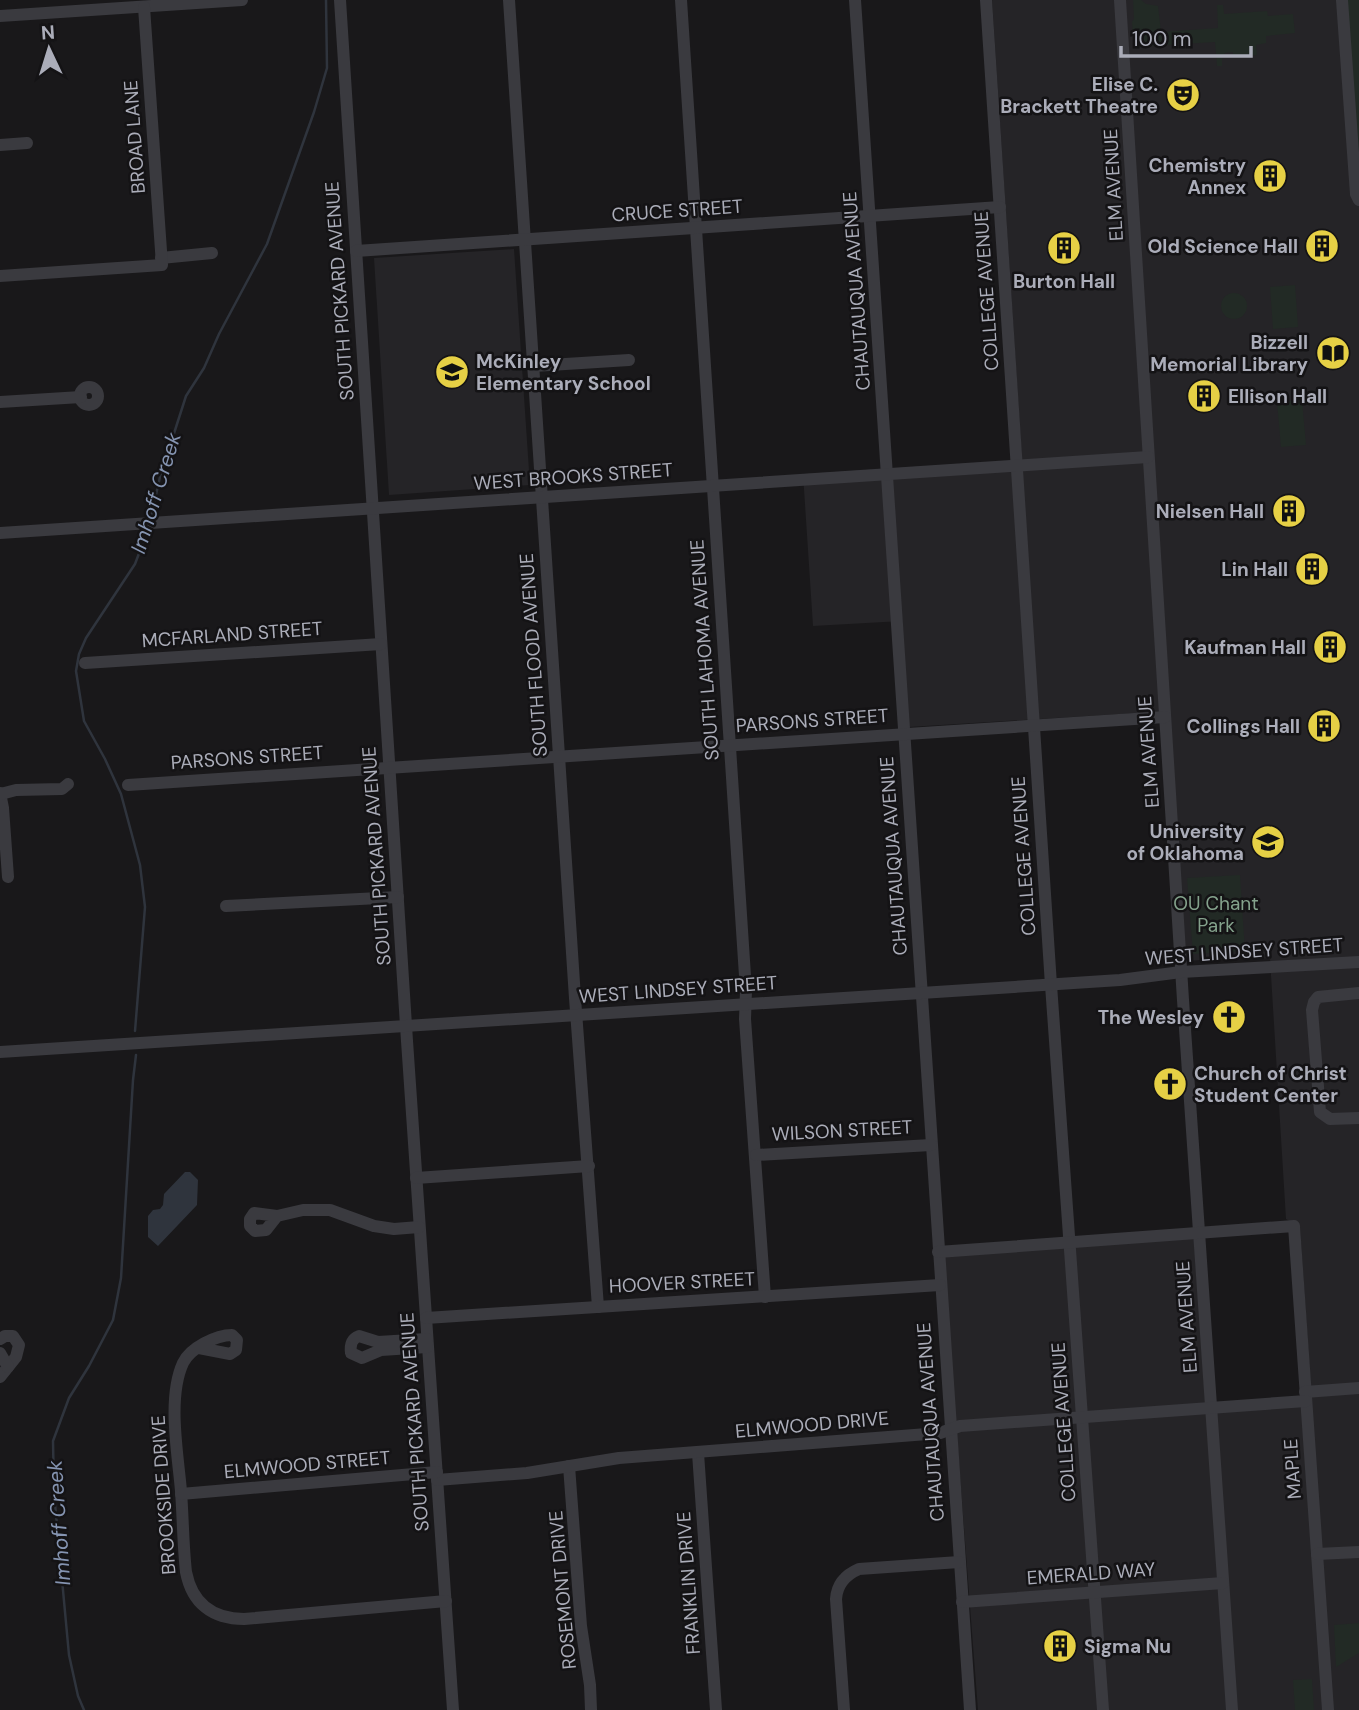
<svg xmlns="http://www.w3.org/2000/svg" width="1359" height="1710" viewBox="0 0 1359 1710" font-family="'DM Sans',sans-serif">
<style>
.built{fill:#252427}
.green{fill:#222a25}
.water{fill:#2f343d}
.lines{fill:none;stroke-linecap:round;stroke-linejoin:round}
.stream{stroke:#2f343d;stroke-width:2.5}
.minor{stroke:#3a3a3f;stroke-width:12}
.labels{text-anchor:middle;stroke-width:5;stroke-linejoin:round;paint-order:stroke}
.poi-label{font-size:19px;font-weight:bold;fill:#abadb9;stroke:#141315;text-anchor:end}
.street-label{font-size:19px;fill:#abadb9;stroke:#141315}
.park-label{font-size:19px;fill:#84a28c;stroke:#141315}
.water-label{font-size:21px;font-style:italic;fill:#8594b1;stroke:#141315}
</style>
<rect width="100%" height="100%" fill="#19181a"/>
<g class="built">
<polygon points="992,0 1359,0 1359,1710 978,1710 943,1254 1194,1238 1206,1412 1312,1405 1300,1227 1286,1219 1270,959 1251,957 1185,961 1169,711 909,727 902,621 813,626 803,474 1022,460"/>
<polygon points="514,249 530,485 389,495 374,258"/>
</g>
<g class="green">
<polygon points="1133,0 1141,0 1146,4 1158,6 1161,32 1218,28 1217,5 1223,5 1224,14 1267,11 1268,16 1293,14 1295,33 1266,36 1266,43 1256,45 1257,55 1233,57 1233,52 1225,53 1224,57 1222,58 1222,66 1217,66 1215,42 1134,47 1132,22 1134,19"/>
<polygon points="1342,0 1359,0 1359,200"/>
<polygon points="1295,285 1298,327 1273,329 1270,287"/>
<circle cx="1234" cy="306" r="13"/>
<polygon points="1302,400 1306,445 1281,447 1277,402"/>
<polygon points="1240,875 1245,951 1193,954 1187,878"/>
<polygon points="1359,1623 1359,1653 1336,1667 1334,1625"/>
<polygon points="1312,1679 1314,1710 1295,1710 1293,1680"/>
</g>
<polygon class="water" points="185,1172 190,1172 198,1180 197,1205 158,1246 148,1237 148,1216 153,1210 160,1209 163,1205 164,1194"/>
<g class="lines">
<g class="stream">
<polyline points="151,517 160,477 186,396 204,368 219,334 267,244 314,112 327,68 326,0"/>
<polyline points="135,1031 145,907 140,865 121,794 105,759 84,721 76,671 79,654 86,638 135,564 149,527"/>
<polyline points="84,1710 78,1696 69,1655 54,1493 53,1441 69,1398 89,1366 113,1320 121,1278 133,1080 136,1055"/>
</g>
<g class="minor">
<polyline points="340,0 407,1041 453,1710"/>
<polyline points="509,0 575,998 598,1307"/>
<polyline points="681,0 746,991 745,1019 765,1297"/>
<polyline points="855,0 970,1710"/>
<polyline points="986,0 1051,985 1103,1710"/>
<polyline points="1120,0 1183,1000 1232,1710"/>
<polyline points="1342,0 1356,194 1359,200"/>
<polyline points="0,16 242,0"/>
<polyline points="0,145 27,143"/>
<polyline points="356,251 1000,207"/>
<polyline points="161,258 212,253"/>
<polyline points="0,276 162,265 144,7"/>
<polyline points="534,366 629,360"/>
<circle cx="89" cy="396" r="9"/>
<polyline points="0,402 81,397"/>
<polyline points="0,533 1148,457"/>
<polyline points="85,663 381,644"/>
<polyline points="128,785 1165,717"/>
<polyline points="0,793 3,808 8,877"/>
<polyline points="1,794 16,790 62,789 68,784"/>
<polyline points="226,906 398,897"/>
<polyline points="1359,993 1318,997 1314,1002 1312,1010 1320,1112 1330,1119 1359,1118"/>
<polyline points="0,1052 921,993 1120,980 1181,972 1359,962"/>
<polyline points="756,1155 931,1145"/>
<polyline points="416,1178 589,1166"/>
<polyline points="277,1216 266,1230 255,1231 250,1226 250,1219 254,1213 277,1216 303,1210 330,1210 374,1226 394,1229 419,1227"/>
<polyline points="938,1252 1294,1226 1328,1710"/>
<polyline points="426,1318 940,1285"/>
<polyline points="0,1339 5,1336 13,1336 19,1345 16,1357 0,1377"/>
<path d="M427,1339L378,1342L359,1336C351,1339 350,1345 351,1353L362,1358L381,1350L427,1347"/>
<path d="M199,1348L230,1354L236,1350L237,1340L232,1335C216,1335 190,1348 183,1363C167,1398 178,1454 181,1491C183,1518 183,1545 186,1572C192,1603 212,1619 244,1619L446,1601"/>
<polyline points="0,1353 8,1367"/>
<polyline points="1305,1392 1359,1388"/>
<polyline points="698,1453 716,1710"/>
<polyline points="569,1466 581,1626 590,1685 591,1710"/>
<polyline points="437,1480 527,1473 619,1458 940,1433 960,1426 1306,1401"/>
<polyline points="181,1494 437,1472"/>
<polyline points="1317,1554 1359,1552"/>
<polyline points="962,1602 1223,1583"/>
<path d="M844,1710L836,1599C837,1584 845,1575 859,1569L959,1562"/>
</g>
</g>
<defs>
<g id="theatre-disc" transform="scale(1.75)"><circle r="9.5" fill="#e6d045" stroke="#141315"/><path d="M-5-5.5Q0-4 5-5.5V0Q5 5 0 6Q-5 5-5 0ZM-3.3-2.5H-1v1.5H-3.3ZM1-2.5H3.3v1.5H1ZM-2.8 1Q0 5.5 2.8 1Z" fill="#111"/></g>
<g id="building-disc" transform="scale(1.75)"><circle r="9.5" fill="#e6d045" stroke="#141315"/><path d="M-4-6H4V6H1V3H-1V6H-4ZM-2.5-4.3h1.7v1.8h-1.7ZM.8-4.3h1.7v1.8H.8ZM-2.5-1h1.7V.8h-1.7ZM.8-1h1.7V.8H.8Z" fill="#111"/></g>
<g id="library-disc" transform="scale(1.75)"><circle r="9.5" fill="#e6d045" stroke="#141315"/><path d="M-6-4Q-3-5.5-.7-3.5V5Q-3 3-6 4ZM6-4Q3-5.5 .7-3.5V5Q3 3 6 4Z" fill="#111"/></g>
<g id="school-disc" transform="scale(1.75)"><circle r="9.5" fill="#e6d045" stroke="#141315"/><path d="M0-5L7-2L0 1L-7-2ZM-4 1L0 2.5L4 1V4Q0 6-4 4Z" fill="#111"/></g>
<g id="university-disc" transform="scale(1.75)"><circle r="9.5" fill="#e6d045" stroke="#141315"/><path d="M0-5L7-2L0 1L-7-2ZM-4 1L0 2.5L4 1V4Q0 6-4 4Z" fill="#111"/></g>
<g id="church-disc" transform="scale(1.75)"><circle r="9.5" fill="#e6d045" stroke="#141315"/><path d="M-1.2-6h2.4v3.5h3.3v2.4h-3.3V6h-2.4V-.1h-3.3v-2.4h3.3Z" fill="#111"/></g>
</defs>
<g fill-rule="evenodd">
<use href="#theatre-disc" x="1183" y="95"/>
<use href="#building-disc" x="1270" y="176"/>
<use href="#building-disc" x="1322" y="246"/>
<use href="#building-disc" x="1064" y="248"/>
<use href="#library-disc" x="1333" y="353"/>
<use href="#school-disc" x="452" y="372"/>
<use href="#building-disc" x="1204" y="396"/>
<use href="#building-disc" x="1289" y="511"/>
<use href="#building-disc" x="1312" y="569"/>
<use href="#building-disc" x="1330" y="647"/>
<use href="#building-disc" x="1324" y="726"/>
<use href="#university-disc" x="1268" y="842"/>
<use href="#church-disc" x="1229" y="1017"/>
<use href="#church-disc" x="1170" y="1084"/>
<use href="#building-disc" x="1060" y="1646"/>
</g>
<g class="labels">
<g class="poi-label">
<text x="1158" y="91">Elise C.<tspan x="1158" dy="22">Brackett Theatre</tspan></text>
<text x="1246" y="172">Chemistry<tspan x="1246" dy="22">Annex</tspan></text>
<text x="1298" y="253">Old Science Hall</text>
<text x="1064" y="288" text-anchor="middle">Burton Hall</text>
<text x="1308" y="349">Bizzell<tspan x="1308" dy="22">Memorial Library</tspan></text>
<text x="476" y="368" text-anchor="start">McKinley<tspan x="476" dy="22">Elementary School</tspan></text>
<text x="1228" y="403" text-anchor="start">Ellison Hall</text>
<text x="1264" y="518">Nielsen Hall</text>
<text x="1288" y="576">Lin Hall</text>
<text x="1306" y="654">Kaufman Hall</text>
<text x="1300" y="733">Collings Hall</text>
<text x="1244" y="838">University<tspan x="1244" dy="22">of Oklahoma</tspan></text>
<text x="1204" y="1024">The Wesley</text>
<text x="1194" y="1080" text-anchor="start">Church of Christ<tspan x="1194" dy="22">Student Center</tspan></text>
<text x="1084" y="1653" text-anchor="start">Sigma Nu</text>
</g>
<g class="street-label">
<text transform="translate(134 137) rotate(-94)" y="7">BROAD LANE</text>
<text transform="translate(1113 185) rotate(-93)" y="7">ELM AVENUE</text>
<text transform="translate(677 210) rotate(-4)" y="7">CRUCE STREET</text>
<text transform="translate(339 291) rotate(-94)" y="7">SOUTH PICKARD AVENUE</text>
<text transform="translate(856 291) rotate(-94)" y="7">CHAUTAUQUA AVENUE</text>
<text transform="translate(986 291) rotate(-94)" y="7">COLLEGE AVENUE</text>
<text transform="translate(573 476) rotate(-4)" y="7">WEST BROOKS STREET</text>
<text transform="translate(232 634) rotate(-4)" y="7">MCFARLAND STREET</text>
<text transform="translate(704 650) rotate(-94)" y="7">SOUTH LAHOMA AVENUE</text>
<text transform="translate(533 655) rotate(-94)" y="7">SOUTH FLOOD AVENUE</text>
<text transform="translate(812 720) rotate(-4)" y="7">PARSONS STREET</text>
<text transform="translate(1148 752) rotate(-94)" y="7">ELM AVENUE</text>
<text transform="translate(247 757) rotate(-4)" y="7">PARSONS STREET</text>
<text transform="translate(376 856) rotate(-94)" y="7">SOUTH PICKARD AVENUE</text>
<text transform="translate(893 856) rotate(-94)" y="7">CHAUTAUQUA AVENUE</text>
<text transform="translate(1023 856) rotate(-94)" y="7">COLLEGE AVENUE</text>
<text transform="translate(1244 951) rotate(-4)" y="7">WEST LINDSEY STREET</text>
<text transform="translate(678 989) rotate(-4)" y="7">WEST LINDSEY STREET</text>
<text transform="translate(842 1130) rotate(-3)" y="7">WILSON STREET</text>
<text transform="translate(682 1282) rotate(-3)" y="7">HOOVER STREET</text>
<text transform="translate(1186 1317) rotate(-94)" y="7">ELM AVENUE</text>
<text transform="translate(414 1422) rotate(-94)" y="7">SOUTH PICKARD AVENUE</text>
<text transform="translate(930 1422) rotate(-94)" y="7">CHAUTAUQUA AVENUE</text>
<text transform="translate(1063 1422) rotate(-94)" y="7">COLLEGE AVENUE</text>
<text transform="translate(812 1424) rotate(-5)" y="7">ELMWOOD DRIVE</text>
<text transform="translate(307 1464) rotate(-5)" y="7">ELMWOOD STREET</text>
<text transform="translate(1292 1469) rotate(-94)" y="7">MAPLE</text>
<text transform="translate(163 1495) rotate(-94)" y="7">BROOKSIDE DRIVE</text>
<text transform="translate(1091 1573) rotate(-4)" y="7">EMERALD WAY</text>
<text transform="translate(688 1583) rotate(-94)" y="7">FRANKLIN DRIVE</text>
<text transform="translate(562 1590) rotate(-95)" y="7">ROSEMONT DRIVE</text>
</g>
<g class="park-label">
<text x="1216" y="910">OU Chant<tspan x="1216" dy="22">Park</tspan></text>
</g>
<g class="water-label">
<text transform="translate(156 493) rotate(-73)" y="7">Imhoff Creek</text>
<text transform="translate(59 1523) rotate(-94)" y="7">Imhoff Creek</text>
</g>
</g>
<g transform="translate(49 49) rotate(356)" stroke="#141315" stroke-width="5" paint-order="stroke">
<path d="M0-5L12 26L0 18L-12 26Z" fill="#abadb9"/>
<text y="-10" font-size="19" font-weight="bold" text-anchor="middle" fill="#abadb9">N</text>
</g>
<path d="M1121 46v10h130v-10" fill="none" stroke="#abadb9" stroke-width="3.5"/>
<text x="1132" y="46" font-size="21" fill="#abadb9" stroke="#141315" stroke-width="5" paint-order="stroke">100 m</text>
</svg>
